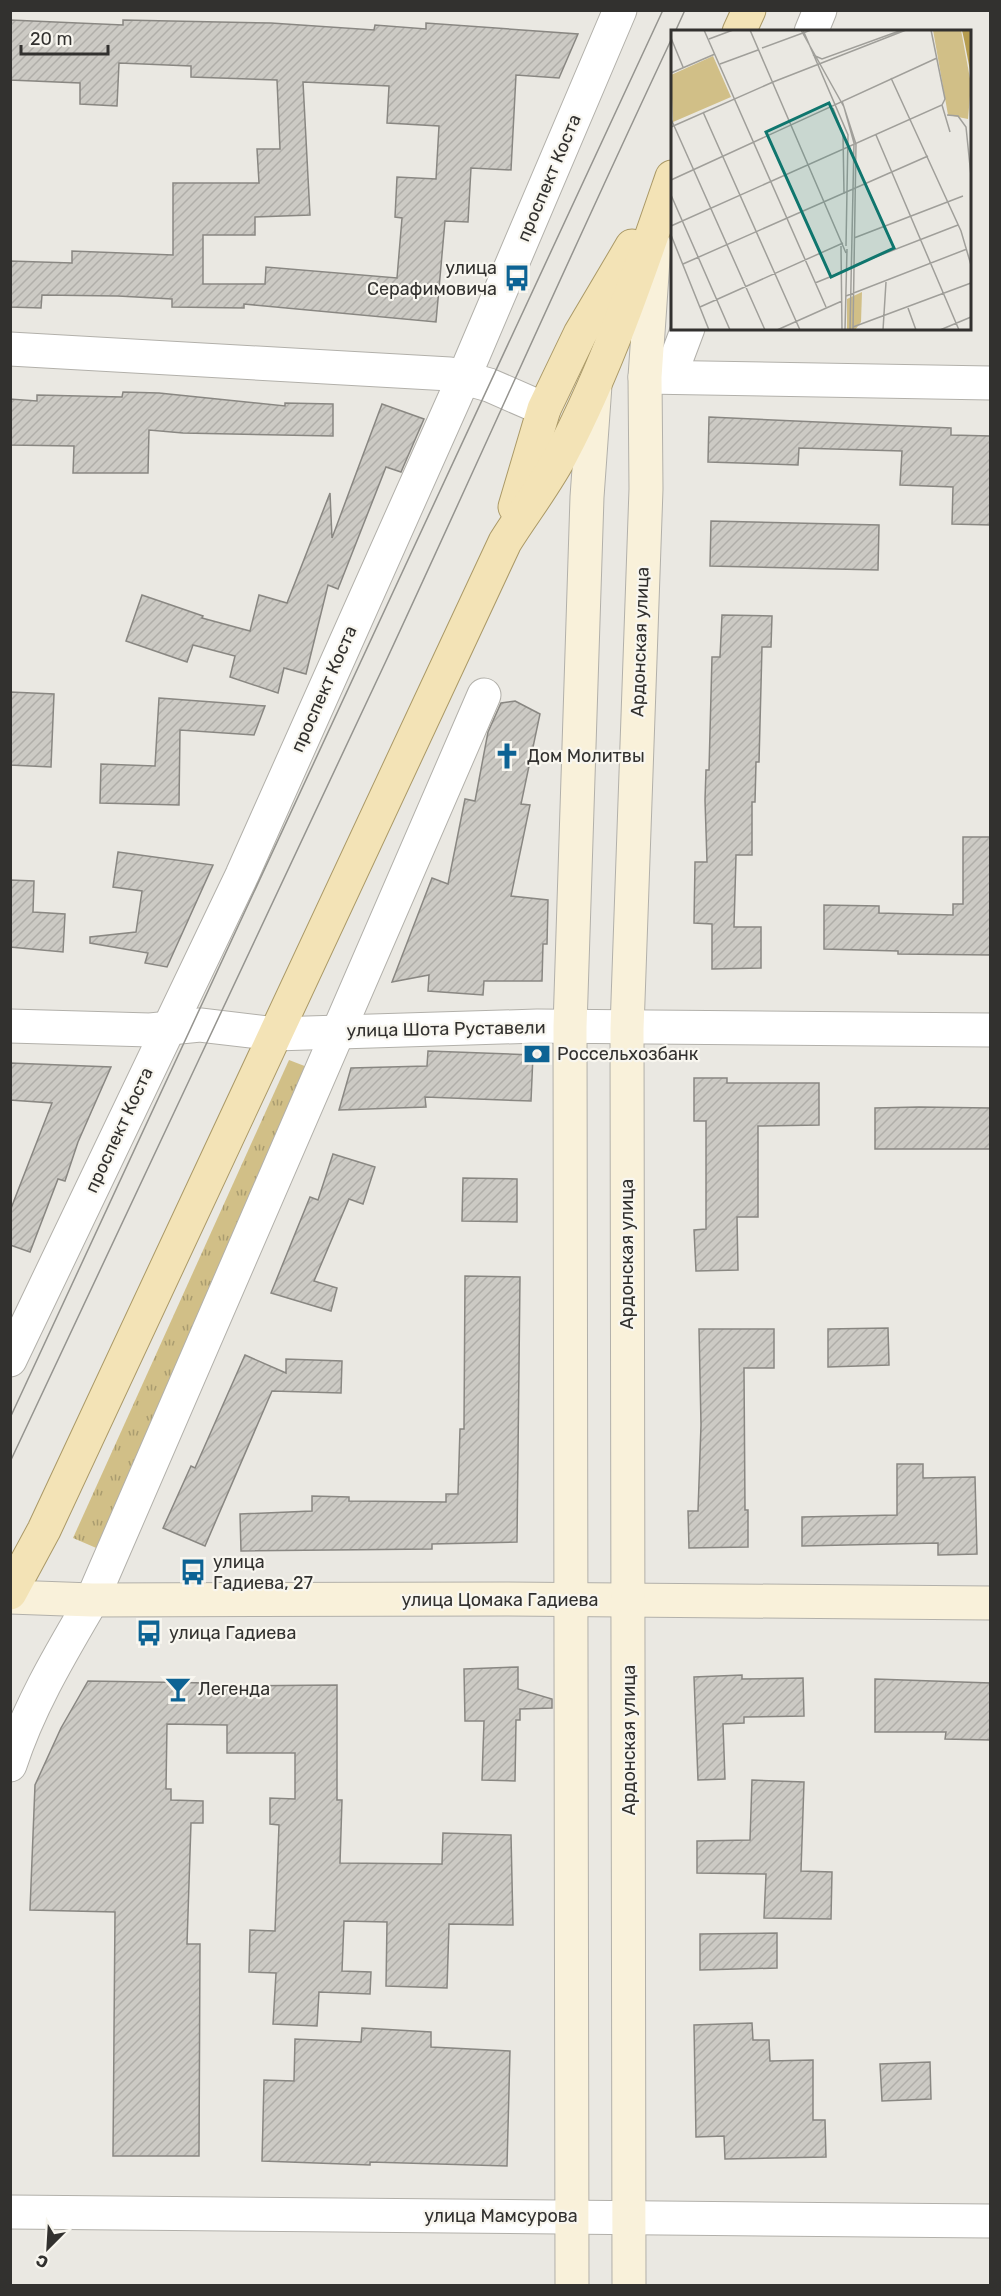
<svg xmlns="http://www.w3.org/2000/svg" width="1001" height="2296" viewBox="0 0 1001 2296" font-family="Rubik,sans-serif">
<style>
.grass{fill:url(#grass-tufts)}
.building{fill:url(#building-hatch);stroke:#898782;stroke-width:1.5;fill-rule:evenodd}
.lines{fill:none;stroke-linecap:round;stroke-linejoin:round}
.street-casing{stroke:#b2b0aa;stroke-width:35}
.secondary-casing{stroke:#b2b0aa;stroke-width:35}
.primary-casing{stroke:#aa9967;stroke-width:35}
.street{stroke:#fff;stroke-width:33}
.secondary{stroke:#f9f1da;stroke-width:33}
.primary{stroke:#f3e3b6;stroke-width:33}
.tram{stroke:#95948f;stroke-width:1.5}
.labels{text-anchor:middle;stroke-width:4.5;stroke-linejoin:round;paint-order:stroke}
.street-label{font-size:18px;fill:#32312f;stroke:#f8f6ef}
.poi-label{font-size:18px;fill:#32312f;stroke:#f8f6ef;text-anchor:start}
.inset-road{fill:none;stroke:#a09f9a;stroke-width:1.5}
.view{fill:#0f766e;fill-opacity:0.15;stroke:#0f766e;stroke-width:3}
.inset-edge{fill:none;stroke:#32312f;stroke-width:3}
</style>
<defs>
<pattern id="grass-tufts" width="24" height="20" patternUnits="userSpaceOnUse" patternTransform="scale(1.5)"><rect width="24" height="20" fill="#d1bf87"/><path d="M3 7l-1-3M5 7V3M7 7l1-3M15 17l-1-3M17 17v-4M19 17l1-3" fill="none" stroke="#aa9c6f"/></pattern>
<pattern id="building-hatch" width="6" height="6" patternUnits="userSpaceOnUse" patternTransform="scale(1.5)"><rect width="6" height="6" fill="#cccac4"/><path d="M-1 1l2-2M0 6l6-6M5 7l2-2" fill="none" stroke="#b0aea9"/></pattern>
</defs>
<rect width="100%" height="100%" fill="#eae8e2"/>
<polygon class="grass" points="289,1060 315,1070 101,1550 73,1538"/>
<g class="building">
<path d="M10,20L123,25V20L271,23L374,30L375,25L426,29V23L578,34L559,78L516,75L511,170L471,168L468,222L445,221L436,322L244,304V308L172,307V299L118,296L42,295L41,308L10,307V261L72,263V251L173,255V183H259L257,149H280L277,80L191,77V66L119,63L117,106L80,104V83L10,80ZM303,82L389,86L387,123L439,126L436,179L397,177L395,217L402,218L397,278L266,267L265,284H203V235H255V217L310,215Z"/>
<polygon points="123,392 159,393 285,406 285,403 333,404 333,436 183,433 149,430 148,473 73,473 74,446 10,445 10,399 37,401 37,395 122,397"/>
<polygon points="382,404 424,419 401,472 386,467 338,589 328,585 306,674 284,668 278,693 230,677 235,656 193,645 187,662 126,641 142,595 203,616 202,618 250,631 259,595 287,603 330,493 332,538"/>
<polygon points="709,417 951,428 951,435 990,436 990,525 952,524 953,487 900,485 902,451 799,448 798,465 708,462"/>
<polygon points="711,521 879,525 878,570 710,566"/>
<polygon points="722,615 772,616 771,647 762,647 759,762 756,762 755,802 752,802 752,855 736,855 734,927 761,927 761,968 712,969 712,924 694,923 695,862 707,862 705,800 706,770 709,770 712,657 720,657"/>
<polygon points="10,692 54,694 51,767 10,765"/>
<polygon points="159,698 265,706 254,735 180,730 179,805 100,803 101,764 155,766"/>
<polygon points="515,701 540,714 521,804 530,805 511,896 548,900 547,944 543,944 542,981 484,981 483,995 428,991 429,975 392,982 432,878 448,884 465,799 475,801 488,732 501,703"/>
<polygon points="963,837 990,837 990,955 898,954 898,951 824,949 824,905 879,906 879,913 953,915 953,904 963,904"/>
<polygon points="118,852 213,865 167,967 145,963 148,953 90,943 90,937 136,932 142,891 113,887"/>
<polygon points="10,880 34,881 33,912 65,914 63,952 10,947"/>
<polygon points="428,1051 533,1055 531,1101 425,1097 426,1107 339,1110 351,1068 427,1066"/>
<polygon points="10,1063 111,1067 78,1142 65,1181 58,1179 30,1252 10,1245 10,1211 52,1103 10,1100"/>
<polygon points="694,1078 727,1078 727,1083 819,1083 819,1125 758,1126 758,1217 737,1217 738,1270 696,1271 694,1230 706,1229 706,1121 694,1121"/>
<polygon points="919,1107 990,1108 990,1149 875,1149 875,1108"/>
<polygon points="333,1154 375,1167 363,1204 349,1199 314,1281 337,1288 331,1311 271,1293 310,1197 318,1200"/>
<polygon points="463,1178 517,1179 517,1222 462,1221"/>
<polygon points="465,1276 520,1277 517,1542 432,1544 432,1549 241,1551 240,1514 312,1511 312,1496 349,1497 349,1501 446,1502 446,1494 458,1494 460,1429 464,1429"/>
<polygon points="888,1328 889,1365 828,1367 828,1329"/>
<polygon points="699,1329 774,1329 774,1368 744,1368 745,1510 748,1510 748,1547 689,1548 688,1511 698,1511 701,1425"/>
<polygon points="245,1355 286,1373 286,1359 342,1361 341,1393 272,1391 205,1546 163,1528 191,1466 195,1468"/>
<polygon points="897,1464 923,1464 923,1478 975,1477 977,1554 938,1555 938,1543 802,1546 802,1517 897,1515"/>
<polygon points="518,1667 518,1689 552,1699 552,1708 520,1709 520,1720 516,1720 515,1781 482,1780 484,1721 465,1721 464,1669"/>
<polygon points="742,1675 742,1679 803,1678 804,1716 744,1717 744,1723 723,1724 725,1779 698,1780 694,1677"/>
<polygon points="875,1679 990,1683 990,1740 945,1739 946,1732 875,1732"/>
<polygon points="88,1681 209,1683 209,1686 337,1685 337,1800 342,1800 340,1863 442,1864 443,1833 511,1835 513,1925 449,1924 447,1988 386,1986 387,1922 344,1921 342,1971 371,1972 370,1994 319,1992 317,2026 273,2024 276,1973 249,1972 250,1930 275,1931 279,1825 270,1824 270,1798 295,1799 295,1753 227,1753 227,1725 167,1724 166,1789 171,1789 171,1800 203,1801 203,1823 191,1823 187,1944 200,1944 199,2156 113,2156 115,1912 30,1910 35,1785 61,1728"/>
<polygon points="752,1780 804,1782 801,1871 832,1872 831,1919 764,1918 766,1874 697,1873 697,1841 750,1840"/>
<polygon points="777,1933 777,1968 700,1970 700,1934"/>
<polygon points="752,2023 753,2040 769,2040 770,2061 813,2060 813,2120 825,2120 826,2157 725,2159 724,2136 696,2137 694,2025"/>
<polygon points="362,2028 431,2032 431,2047 510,2051 507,2166 370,2162 370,2165 262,2161 264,2080 294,2081 295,2039 361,2042"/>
<polygon points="930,2062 931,2099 882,2101 880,2064"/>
</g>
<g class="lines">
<g class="street-casing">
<g id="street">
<polyline points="811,32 820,10"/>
<polyline points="10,349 450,374 489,385 544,409"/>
<polyline points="670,376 688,328"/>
<polyline points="645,377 990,383"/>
<polyline points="10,1026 150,1030 200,1025 275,1034 537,1026 990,1030"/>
<polyline points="10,1360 242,875 464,377 620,10"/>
<path d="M10,1765C29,1706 61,1653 92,1600L484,695"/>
<polyline points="10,2212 990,2221"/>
</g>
</g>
<g class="secondary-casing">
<g id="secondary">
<polyline points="10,1597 92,1600 507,1599 990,1603"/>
<polyline points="572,2286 570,1027 587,497 595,385"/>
<polyline points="629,2286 627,1029 646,489 645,377 654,245"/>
</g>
</g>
<g class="primary-casing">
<g id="primary">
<polyline points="739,32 749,10"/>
<polyline points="515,507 544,409 580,334 632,246"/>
<path d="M10,1593L44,1530L505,542C523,513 546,484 562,453C608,365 640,270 672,177"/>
</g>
</g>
<use href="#street" class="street"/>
<use href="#secondary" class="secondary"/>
<use href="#primary" class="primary"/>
<g class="tram">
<polyline points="675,32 685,10"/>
<polyline points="10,1418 663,10"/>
<path d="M10,1462C134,1194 262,929 386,661C482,454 575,244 672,38"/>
</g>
</g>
<defs>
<g id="bus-bare" transform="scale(2.07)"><path d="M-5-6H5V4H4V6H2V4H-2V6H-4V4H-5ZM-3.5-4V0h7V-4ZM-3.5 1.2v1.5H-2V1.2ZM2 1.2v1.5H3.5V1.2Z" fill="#0d6394" stroke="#f8f6ef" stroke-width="2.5" paint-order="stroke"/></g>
<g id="church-bare" transform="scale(2.07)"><path d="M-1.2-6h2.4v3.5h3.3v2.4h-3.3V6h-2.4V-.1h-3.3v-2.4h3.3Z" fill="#0d6394" stroke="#f8f6ef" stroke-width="2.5" paint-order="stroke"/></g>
<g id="bank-bare" transform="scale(2.07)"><path d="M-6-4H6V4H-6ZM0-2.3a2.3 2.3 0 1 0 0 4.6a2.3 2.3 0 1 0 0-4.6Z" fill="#0d6394" stroke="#f8f6ef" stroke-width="2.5" paint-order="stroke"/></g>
<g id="bar-bare" transform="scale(2.07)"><path d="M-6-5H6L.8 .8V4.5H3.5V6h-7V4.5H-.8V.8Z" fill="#0d6394" stroke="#f8f6ef" stroke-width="2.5" paint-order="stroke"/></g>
</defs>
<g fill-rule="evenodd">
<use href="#bus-bare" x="517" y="278"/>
<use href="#church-bare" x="507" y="756"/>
<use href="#bank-bare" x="537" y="1054"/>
<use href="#bus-bare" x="193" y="1572"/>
<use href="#bus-bare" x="149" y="1633"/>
<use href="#bar-bare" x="178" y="1689"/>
</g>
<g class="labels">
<g class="street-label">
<text transform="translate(549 178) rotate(-67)" y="6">проспект Коста</text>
<text transform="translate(640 642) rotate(-88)" y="6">Ардонская улица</text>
<text transform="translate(324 689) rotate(-66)" y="6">проспект Коста</text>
<text transform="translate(446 1029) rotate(-1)" y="6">улица Шота Руставели</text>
<text transform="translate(119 1130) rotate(-65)" y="6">проспект Коста</text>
<text transform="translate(627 1254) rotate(-90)" y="6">Ардонская улица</text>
<text x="500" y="1606">улица Цомака Гадиева</text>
<text transform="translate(629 1740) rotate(-90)" y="6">Ардонская улица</text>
<text x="501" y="2222">улица Мамсурова</text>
</g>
<g class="poi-label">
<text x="497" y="274" text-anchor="end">улица<tspan x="497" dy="21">Серафимовича</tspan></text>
<text x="527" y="762">Дом Молитвы</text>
<text x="557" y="1060">Россельхозбанк</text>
<text x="213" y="1568">улица<tspan x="213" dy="21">Гадиева, 27</tspan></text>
<text x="169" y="1639">улица Гадиева</text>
<text x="198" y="1695">Легенда</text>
</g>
</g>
<g transform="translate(671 30)">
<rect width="300" height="300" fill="#eae8e2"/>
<path d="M191,262L190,292L184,300H176V269Z" fill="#d1bf87"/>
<path d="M262,0H290L300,54L297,89L277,85ZM42,26L60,67L2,92L0,45Z" fill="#d1bf87"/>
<path d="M291,0H300V46L294,14Z" fill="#b69d4f"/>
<path class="inset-road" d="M33,0L155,277M79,0L175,223M130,0L173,77L183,113L179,300M132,0L177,105L175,216M0,8L12,37M38,9L62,0M91,18L140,0M142,25L151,29L231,0M49,34L87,20M0,43L44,24M220,48L290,201L300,235M102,52L235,0M171,71L185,114L182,300M271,75L279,102M162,78L172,104L173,164M32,82L129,300M276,85L287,86L295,97L300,146M0,89L94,300M0,97L102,52M205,105L288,300M0,150L266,28M0,165L59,300M0,196L271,75L274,69L260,0M0,205L38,300M183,208L292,166M170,216L171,300M12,234L257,126M184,235L287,195M144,253L171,242M175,266L296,219M29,277L172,213M237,278L245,300M182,297L300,253M106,300L171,271M174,300L176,219M212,300L215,252M269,300L300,287"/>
<path class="view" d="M158,73L223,218L160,247L95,102Z"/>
<rect width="300" height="300" class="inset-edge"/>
</g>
<rect width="1001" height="2296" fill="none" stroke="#32312f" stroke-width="24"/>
<g transform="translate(48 2248) rotate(204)" stroke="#f8f6ef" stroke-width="4.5" paint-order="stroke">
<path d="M0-4.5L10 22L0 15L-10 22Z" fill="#32312f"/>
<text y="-9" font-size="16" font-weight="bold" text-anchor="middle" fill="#32312f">С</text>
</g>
<path d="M21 45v9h87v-9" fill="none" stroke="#32312f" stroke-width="3"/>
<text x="30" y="45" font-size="18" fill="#32312f" stroke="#f8f6ef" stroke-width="4.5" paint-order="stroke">20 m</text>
</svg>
